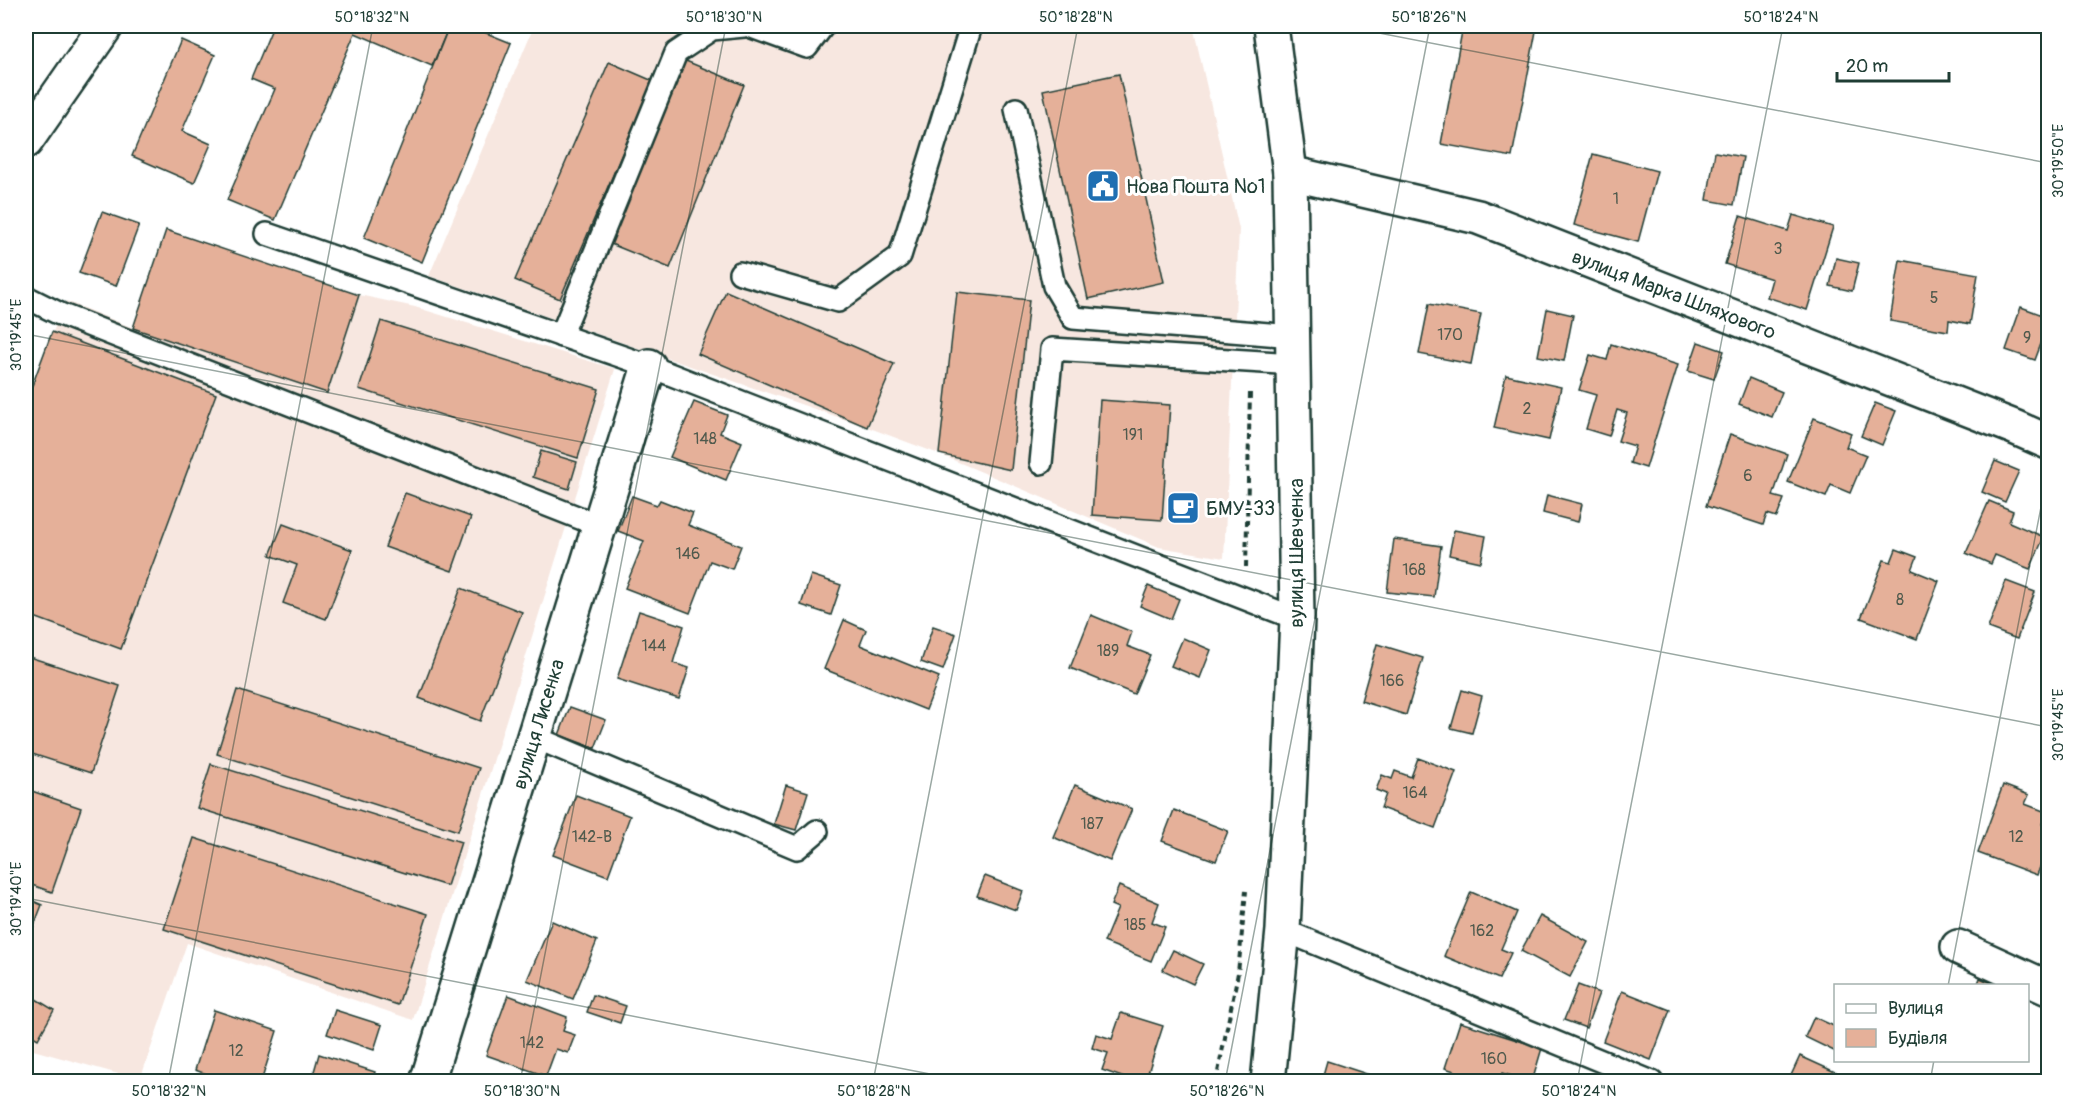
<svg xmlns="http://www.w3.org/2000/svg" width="2074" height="1107" viewBox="0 0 2074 1107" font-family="Pangolin,sans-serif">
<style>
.built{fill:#f7e7e0}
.building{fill:#e5b099;stroke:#1f3d34;stroke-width:1.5}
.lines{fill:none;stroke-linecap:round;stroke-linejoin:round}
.lane-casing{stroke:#1f3d34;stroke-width:26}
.street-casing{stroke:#1f3d34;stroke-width:38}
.secondary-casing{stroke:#1f3d34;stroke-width:38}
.path{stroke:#1f3d34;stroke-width:4;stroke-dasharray:6 4.5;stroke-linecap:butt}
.lane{stroke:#fff;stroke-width:21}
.street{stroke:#fff;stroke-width:33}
.secondary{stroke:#fff;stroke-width:33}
.ticks{fill:none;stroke:#1f3d34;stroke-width:1.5;stroke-opacity:0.45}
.labels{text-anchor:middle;stroke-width:6;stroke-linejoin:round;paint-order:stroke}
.number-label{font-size:16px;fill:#505a4d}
.poi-label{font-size:20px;fill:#1f3d34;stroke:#fff;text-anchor:start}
.street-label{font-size:20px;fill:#1f3d34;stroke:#fff}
.neatline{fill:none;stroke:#1f3d34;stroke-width:2}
.ticks-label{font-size:15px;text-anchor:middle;fill:#1f3d34}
</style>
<rect width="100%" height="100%" fill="#fff"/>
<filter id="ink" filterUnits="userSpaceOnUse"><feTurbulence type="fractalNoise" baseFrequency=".0167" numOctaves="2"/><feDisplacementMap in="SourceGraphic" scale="12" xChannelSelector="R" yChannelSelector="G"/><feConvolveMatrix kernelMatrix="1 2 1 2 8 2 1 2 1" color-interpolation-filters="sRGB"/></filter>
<g filter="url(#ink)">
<g class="built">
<polygon points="534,26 1193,26 1239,229 1224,558 1159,547 939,454 867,427 429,276"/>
<polygon points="359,295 415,307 615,369 413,1020 187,943 140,1080 26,1048 26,402 60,314 66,301 133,328 327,393"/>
</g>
<g class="building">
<polygon points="273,26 449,26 432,66 355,33 275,220 227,200 275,89 251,79"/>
<polygon points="449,26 469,26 511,43 422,262 364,238"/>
<polygon points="1463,26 1537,26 1512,157 1441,144"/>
<polygon points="1802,26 1831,26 1831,29"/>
<polygon points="181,40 215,55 182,131 211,144 194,183 132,156"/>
<polygon points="681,59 744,85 670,268 606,242"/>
<polygon points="609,62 653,81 560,299 515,280"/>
<polygon points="1119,74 1164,282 1088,299 1043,90"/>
<polygon points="1715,152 1743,157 1734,205 1707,200"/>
<polygon points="1593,154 1657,171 1638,242 1574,225"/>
<polygon points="102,212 139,225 116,286 79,273"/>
<polygon points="1793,215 1833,227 1807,310 1767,297 1772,279 1725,264 1740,216 1788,231"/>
<polygon points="166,230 359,295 327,393 133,328"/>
<polygon points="1836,258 1859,263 1852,291 1830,286"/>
<polygon points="1900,260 1978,274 1970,324 1949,320 1948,331 1890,321"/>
<polygon points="726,291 894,364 867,427 698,354"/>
<polygon points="957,292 1029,300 1011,470 939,454"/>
<polygon points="1429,304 1481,314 1471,364 1419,354"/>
<polygon points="2021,307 2048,317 2048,325 2035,360 2006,350"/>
<polygon points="1547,309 1573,315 1564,361 1538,356"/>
<polygon points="381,321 599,389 578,458 359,389"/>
<polygon points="52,332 216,394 121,649 26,614 26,402"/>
<polygon points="1698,342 1724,351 1714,379 1688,371"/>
<polygon points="1611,344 1678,365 1646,468 1630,463 1635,446 1618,441 1627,413 1617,410 1609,436 1586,429 1596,395 1579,390 1590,355 1607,360"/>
<polygon points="1506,375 1561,387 1549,440 1494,428"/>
<polygon points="1749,378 1782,392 1772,417 1739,404"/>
<polygon points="1100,400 1170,405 1162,520 1092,515"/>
<polygon points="694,402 727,415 720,433 742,442 726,480 670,457"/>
<polygon points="1875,403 1896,411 1882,445 1861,436"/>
<polygon points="1814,418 1851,433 1846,447 1866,455 1850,493 1831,485 1826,497 1788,482"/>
<polygon points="1730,434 1787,454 1773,496 1784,499 1777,517 1767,514 1763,525 1706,506"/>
<polygon points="541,451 577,462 569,489 533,477"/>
<polygon points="1995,461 2019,471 2005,502 1982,492"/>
<polygon points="405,493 471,517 452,571 385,547"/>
<polygon points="1547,495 1582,504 1578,522 1543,513"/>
<polygon points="632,496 657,505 660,500 693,513 688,525 741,546 732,569 710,561 690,613 625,588 644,541 618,531"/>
<polygon points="1989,501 2013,511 2009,522 2044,537 2030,569 1995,555 1991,564 1966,553"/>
<polygon points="283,524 352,550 326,619 283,603 297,565 270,555"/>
<polygon points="1454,530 1486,536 1481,562 1449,555"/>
<polygon points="1394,539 1441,546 1434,597 1387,592"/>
<polygon points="1896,549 1917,557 1912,570 1939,581 1917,639 1861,618 1884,560 1891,562"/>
<polygon points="811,575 841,585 831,615 801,605"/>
<polygon points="2006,581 2035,592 2017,639 1988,628"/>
<polygon points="1148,586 1179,599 1171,619 1140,606"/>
<polygon points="461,588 522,612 480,721 419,698"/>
<polygon points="639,611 684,626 673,663 689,668 679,699 617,679"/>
<polygon points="1091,615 1132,632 1127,646 1150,655 1134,694 1070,668"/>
<polygon points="844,620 866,630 860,645 939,677 926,710 824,669"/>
<polygon points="933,626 956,634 943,670 921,662"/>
<polygon points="1183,638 1211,650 1200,678 1171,666"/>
<polygon points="1377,644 1423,658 1406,715 1361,701"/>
<polygon points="26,656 120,686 91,773 26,752"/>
<polygon points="237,690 479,768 458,831 217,754"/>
<polygon points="1462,690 1482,696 1472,733 1451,728"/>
<polygon points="570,707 606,720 595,748 559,735"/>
<polygon points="1418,758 1456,772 1435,828 1381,808 1386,794 1376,790 1382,775 1392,779 1395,771 1411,777"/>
<polygon points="211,764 461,842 447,886 197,808"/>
<polygon points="786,785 808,792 796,830 774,824"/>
<polygon points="1075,785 1132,809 1110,861 1053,837"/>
<polygon points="2003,785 2029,795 2025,804 2046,812 2042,824 2048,826 2048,846 2037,875 1978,853"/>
<polygon points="26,789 81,808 52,892 26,883"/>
<polygon points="576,795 630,816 608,876 553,855"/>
<polygon points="1174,810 1228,831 1216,861 1162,841"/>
<polygon points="194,838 428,914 398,1005 164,929"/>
<polygon points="985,876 1023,891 1016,910 977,896"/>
<polygon points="1119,886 1159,903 1152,922 1165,927 1151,961 1104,942 1118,908 1111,905"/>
<polygon points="1471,892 1517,912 1501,949 1511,953 1499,979 1444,956"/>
<polygon points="26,898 42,905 26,946"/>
<polygon points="1540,916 1588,942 1570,977 1521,951"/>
<polygon points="552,921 597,941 573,999 527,980"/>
<polygon points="1173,950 1203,964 1193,984 1163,970"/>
<polygon points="1980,978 1998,986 1977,986"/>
<polygon points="1578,985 1599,993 1586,1028 1564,1020"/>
<polygon points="1622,991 1670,1010 1651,1060 1603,1041"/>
<polygon points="26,993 54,1010 38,1039 26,1032"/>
<polygon points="508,995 567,1017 563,1031 575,1035 568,1053 556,1049 546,1076 486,1055"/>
<polygon points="593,995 626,1006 620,1023 587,1012"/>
<polygon points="214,1010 277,1031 261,1082 230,1082 195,1070"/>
<polygon points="335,1010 382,1025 374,1050 327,1034"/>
<polygon points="1121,1013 1163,1026 1145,1082 1136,1082 1102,1070 1108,1053 1092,1048 1096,1034 1112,1039"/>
<polygon points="1814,1017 1836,1027 1836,1052 1805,1037"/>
<polygon points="1460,1022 1542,1048 1532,1082 1502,1073 1500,1082 1488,1082 1445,1068"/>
<polygon points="319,1054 375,1072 372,1082 311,1082"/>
<polygon points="1800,1056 1857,1082 1788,1082"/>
<polygon points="1327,1061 1382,1079 1381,1082 1321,1082"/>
</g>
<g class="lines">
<g class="lane-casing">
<g id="lane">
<polyline points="749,26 807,47 823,26"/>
<polyline points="1016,109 1054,286 1073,318 1293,336"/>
<polyline points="267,234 649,366 1297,619"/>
<polyline points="740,273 838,301 900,256 971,26"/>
<polyline points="26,297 60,314 600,526"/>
<polyline points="561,336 676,53 712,29 744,26"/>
<polyline points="1041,463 1052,349 1294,364"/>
<polyline points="534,737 797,848 817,831"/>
<polyline points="1283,930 1652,1082"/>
</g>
</g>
<g class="street-casing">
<g id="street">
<polyline points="26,141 106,26"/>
<polyline points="1290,173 1478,217 2014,427 2048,442"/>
<polyline points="1958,947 2048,988"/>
<polyline points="427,1082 649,366"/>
</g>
</g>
<g class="secondary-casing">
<polyline id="secondary" points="1268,1082 1283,930 1297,619 1290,173 1271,26"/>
</g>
<g class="path">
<polyline points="1246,567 1250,392"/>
<polyline points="1216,1082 1238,973 1246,891"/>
</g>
<use href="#lane" class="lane"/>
<use href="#street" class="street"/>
<use href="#secondary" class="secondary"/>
</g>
</g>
<path class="ticks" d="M1343,26L2048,163M26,334L2048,727M26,898L971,1082M1948,986L2048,471M168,1082L373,26M520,1082L726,26M873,1082L1078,26M1225,1082L1430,26M1577,1082L1783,26M1930,1082L1934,1060"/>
<defs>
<g id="civic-square" transform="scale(1.725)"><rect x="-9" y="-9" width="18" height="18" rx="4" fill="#1f6fb2" stroke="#fff"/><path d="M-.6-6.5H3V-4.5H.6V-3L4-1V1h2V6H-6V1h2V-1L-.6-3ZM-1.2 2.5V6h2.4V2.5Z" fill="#fff"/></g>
<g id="cafe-square" transform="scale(1.725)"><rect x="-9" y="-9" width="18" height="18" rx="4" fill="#1f6fb2" stroke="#fff"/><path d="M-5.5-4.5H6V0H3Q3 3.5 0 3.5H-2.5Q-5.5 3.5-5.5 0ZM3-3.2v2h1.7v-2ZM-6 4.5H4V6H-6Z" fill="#fff"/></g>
</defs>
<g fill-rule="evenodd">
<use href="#civic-square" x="1103" y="186"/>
<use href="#cafe-square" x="1183" y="508"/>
</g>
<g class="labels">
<g class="number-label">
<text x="1616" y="204">1</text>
<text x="1778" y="254">3</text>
<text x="1934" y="303">5</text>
<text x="1450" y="340">170</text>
<text x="2027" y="343">9</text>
<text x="1527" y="414">2</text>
<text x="1133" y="440">191</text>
<text x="705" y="444">148</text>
<text x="1748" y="481">6</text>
<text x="688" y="559">146</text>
<text x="1414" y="575">168</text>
<text x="1900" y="605">8</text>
<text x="654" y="651">144</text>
<text x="1108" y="656">189</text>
<text x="1392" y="686">166</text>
<text x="1415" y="798">164</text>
<text x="1092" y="829">187</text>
<text x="592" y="842">142-В</text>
<text x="2016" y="842">12</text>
<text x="1135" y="930">185</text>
<text x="1482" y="936">162</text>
<text x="532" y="1048">142</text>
<text x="236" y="1056">12</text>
<text x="1494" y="1064">160</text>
</g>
<g class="poi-label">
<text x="1126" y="193">Нова Пошта №1</text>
<text x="1206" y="515">БМУ-33</text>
</g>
<g class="street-label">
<text transform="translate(1674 294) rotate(21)" y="7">вулиця Марка Шляхового</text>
<text transform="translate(1296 553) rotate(-90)" y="7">вулиця Шевченка</text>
<text transform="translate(538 724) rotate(-73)" y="7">вулиця Лисенка</text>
</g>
</g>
<rect width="2074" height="1107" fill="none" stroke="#fff" stroke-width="66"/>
<rect x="1834" y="984" width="195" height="78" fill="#ffffff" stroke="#a5b1ae" stroke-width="1.5"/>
<rect x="1846" y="1004" width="30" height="9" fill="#ffffff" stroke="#a5b1ae" stroke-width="1.5"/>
<text x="1888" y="1014" font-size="18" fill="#1f3d34">Вулиця</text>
<rect x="1846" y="1029" width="30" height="18" fill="#e5b099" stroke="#a5b1ae" stroke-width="1.5"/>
<text x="1888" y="1044" font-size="18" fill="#1f3d34">Будівля</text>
<path d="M1837 72v9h112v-9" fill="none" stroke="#1f3d34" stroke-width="3"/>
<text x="1846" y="72" font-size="18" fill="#1f3d34" stroke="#ffffff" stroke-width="4.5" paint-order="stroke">20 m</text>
<rect x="33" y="33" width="2008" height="1041" class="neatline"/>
<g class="ticks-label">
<text x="372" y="22">50°18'32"N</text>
<text x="724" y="22">50°18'30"N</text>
<text x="1076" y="22">50°18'28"N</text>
<text x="1429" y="22">50°18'26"N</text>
<text x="1781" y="22">50°18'24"N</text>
<text transform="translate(2058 161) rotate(-90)" y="5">30°19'50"E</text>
<text transform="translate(16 335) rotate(-90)" y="5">30°19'45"E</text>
<text transform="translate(2058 725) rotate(-90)" y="5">30°19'45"E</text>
<text transform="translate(16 899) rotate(-90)" y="5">30°19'40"E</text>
<text x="169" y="1096">50°18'32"N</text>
<text x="522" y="1096">50°18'30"N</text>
<text x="874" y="1096">50°18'28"N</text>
<text x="1227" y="1096">50°18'26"N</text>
<text x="1579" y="1096">50°18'24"N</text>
</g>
</svg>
